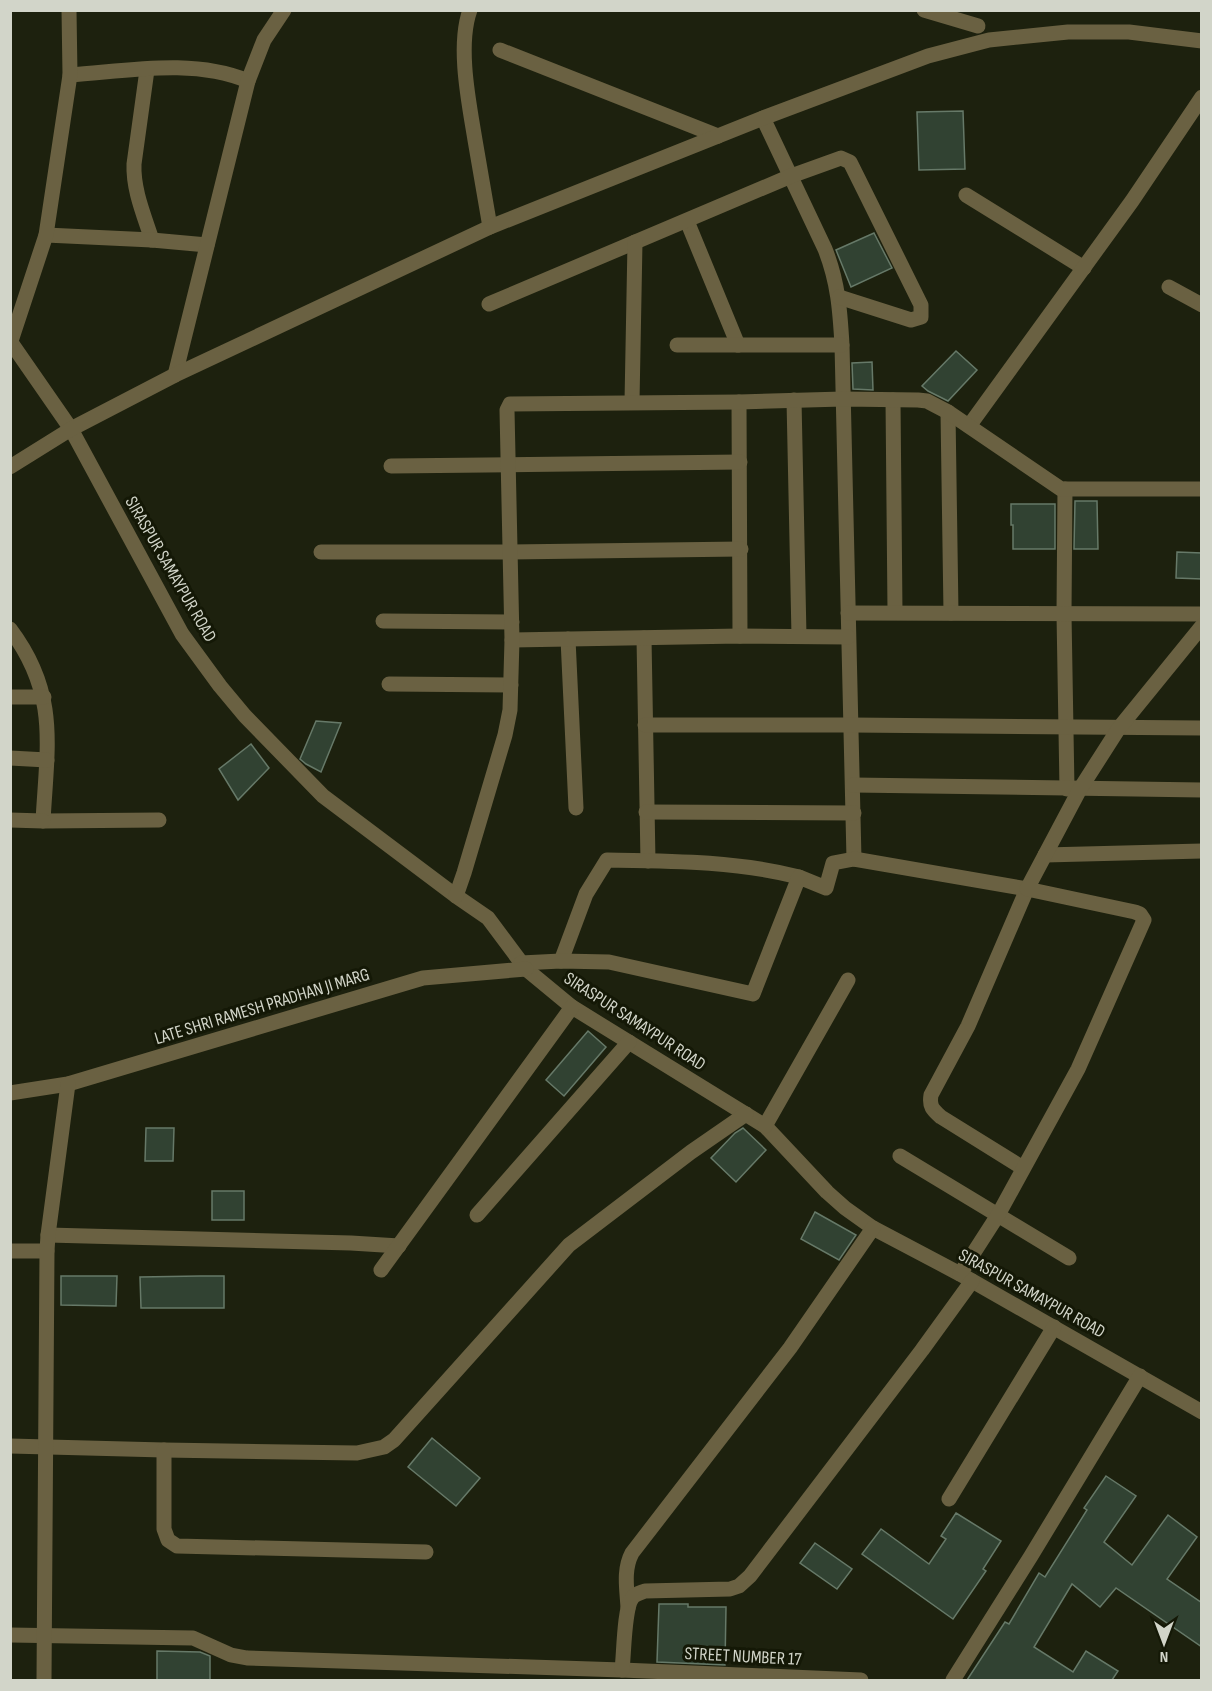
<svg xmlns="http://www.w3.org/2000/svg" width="1212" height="1691" viewBox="0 0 1212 1691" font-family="'Sofia Sans Condensed',sans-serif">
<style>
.building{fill:#314232;stroke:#667968;stroke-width:1.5}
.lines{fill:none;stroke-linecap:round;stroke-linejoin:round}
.minor{stroke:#6a6142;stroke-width:15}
.labels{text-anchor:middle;stroke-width:6;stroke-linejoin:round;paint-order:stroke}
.street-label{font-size:18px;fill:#d2d5c9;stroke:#141806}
</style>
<rect width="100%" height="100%" fill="#1d210e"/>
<g class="building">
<polygon points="963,111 965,169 919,170 917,112"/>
<polygon points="874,233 892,268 851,287 836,250"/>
<polygon points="956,351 977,370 948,401 928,391 922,386"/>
<polygon points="872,362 873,390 853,389 852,363"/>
<polygon points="1075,501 1097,501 1098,549 1074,549"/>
<polygon points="1011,504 1055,504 1055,549 1013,549 1013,525 1011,525"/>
<polygon points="1177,552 1202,553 1202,579 1176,578"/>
<polygon points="316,721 341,723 321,772 306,764 300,759"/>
<polygon points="251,744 269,768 238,800 219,769"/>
<polygon points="588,1031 606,1047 564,1096 546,1080"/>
<polygon points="146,1128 174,1128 173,1161 145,1161"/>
<polygon points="743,1128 766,1150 736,1182 711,1158 735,1133"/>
<rect x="212" y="1191" width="32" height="29"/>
<polygon points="815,1212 856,1235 839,1260 801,1239"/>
<polygon points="61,1276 117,1276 116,1306 61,1305"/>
<polygon points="200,1276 224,1276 224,1308 141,1308 140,1277"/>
<polygon points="432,1438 480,1478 456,1506 408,1467"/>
<polygon points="1106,1476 1136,1496 1104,1542 1132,1565 1168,1515 1197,1537 1167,1579 1202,1603 1202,1647 1116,1588 1100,1607 1072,1584 1034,1647 1073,1672 1086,1651 1118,1671 1112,1680 967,1680 1005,1622 1009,1624 1039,1573 1045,1577 1087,1510 1084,1508"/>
<polygon points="956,1513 1001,1541 983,1569 986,1571 953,1619 862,1554 881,1529 929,1564 946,1539 941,1536"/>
<polygon points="815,1543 852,1569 837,1589 800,1563"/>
<polygon points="659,1604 688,1604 688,1607 726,1607 725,1665 657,1662"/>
<polygon points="157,1651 200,1652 210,1656 210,1680 157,1680"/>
</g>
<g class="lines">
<g class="minor">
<path d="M470,10C457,46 469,103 475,140C480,169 485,198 490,227"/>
<polyline points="924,10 978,26"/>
<polyline points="500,50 718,136"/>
<path d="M147,70L134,164C133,190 144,215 152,240"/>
<path d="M70,75C128,71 193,58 248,81"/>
<path d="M763,118L825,249C838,282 840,310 842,345L854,859"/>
<polyline points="966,195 1084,268"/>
<polyline points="687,221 738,345"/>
<polyline points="46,235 152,240 207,245"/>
<polyline points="1169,287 1202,305"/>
<polyline points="489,304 791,176 841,158 850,162 921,305 921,317 911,320 839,297"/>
<polyline points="10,341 71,429 182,634 220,686 245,716 323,796 456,896 488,918 526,969 572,1007 765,1126 827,1192 845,1208 873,1228 960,1274 1202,1412"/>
<polyline points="11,341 46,235 70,75 69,10"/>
<polyline points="677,345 842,345"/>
<polyline points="175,375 248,81 264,40 284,10"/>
<polyline points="794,400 799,636"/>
<polyline points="893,400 895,612"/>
<polyline points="632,402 635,242"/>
<polyline points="739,402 740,636"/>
<polyline points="948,412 951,613"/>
<polyline points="969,426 1132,201 1202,97"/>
<polyline points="391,466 740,462"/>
<polyline points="10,467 71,429 175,375 490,227 763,118 928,56 989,40 1068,32 1129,32 1202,41"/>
<polyline points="1065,489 1064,614 1067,789"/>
<polyline points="321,552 510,552 741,549"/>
<polyline points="848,613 1202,614"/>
<polyline points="383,621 512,622"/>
<path d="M10,629C59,694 47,746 43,821L159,820"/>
<polyline points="644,638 648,861"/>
<polyline points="568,639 576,808"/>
<polyline points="512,640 740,636 848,637"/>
<polyline points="389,684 511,685"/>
<polyline points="10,697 44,697"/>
<polyline points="645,725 851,725 1202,728"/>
<polyline points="10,758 47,760"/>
<polyline points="853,785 1202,790"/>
<polyline points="646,812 854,813"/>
<polyline points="10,820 43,821"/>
<polyline points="1045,855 1202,851"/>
<polyline points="456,896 464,873 505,735 510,710 512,640 507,410 510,404 739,402 843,399 918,400 927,401 948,412 1061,489 1202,489"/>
<path d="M561,961L586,894L607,860C672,861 736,861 799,877"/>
<path d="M521,963L561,961L609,962L753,994L799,877L826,888L833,863L854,859L1027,889L968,1026L931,1095C929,1107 933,1110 941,1117L1023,1168"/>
<polyline points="10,1093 68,1084 423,978 526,969"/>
<polyline points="765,1126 848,980"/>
<polyline points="900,1156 1069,1258"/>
<polyline points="477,1215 629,1042"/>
<polyline points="48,1235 351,1243 399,1246"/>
<polyline points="10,1251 47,1251"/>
<polyline points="381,1270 572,1007"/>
<polyline points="960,1274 998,1215 1078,1069 1144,920 1140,914 1135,912 1027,889 1080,789 1119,728 1202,626"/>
<polyline points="10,1446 164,1450 357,1453 384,1447 394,1440 569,1245 691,1152 746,1114"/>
<polyline points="164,1450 164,1529 168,1540 177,1546 426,1552"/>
<polyline points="949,1499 1054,1327"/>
<path d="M628,1608C627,1589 623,1570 632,1553L790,1348L873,1228"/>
<polyline points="10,1635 193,1638 231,1655 247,1658 622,1670 861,1680"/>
<path d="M622,1670C624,1654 624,1609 632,1598C635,1594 640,1593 645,1591L730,1589L739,1586L750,1576L922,1350L972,1281"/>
<polyline points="44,1680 47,1251 48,1235 68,1084"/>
<polyline points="953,1680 1031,1556 1140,1376"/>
</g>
</g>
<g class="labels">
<g class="street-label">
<text transform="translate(171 569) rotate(60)" y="6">SIRASPUR SAMAYPUR ROAD</text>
<text transform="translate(262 1006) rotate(-17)" y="6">LATE SHRI RAMESH PRADHAN JI MARG</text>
<text transform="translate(635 1021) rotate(33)" y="6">SIRASPUR SAMAYPUR ROAD</text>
<text transform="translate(1032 1293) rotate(29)" y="6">SIRASPUR SAMAYPUR ROAD</text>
<text transform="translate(743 1656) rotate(3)" y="6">STREET NUMBER 17</text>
</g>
</g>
<rect width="1212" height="1691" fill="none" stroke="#d2d5c9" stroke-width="24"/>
<g transform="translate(1164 1643) rotate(180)" stroke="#141806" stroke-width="4.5" paint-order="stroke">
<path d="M0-4.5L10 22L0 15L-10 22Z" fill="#d2d5c9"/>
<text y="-9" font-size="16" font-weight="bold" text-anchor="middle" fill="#d2d5c9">N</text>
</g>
</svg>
